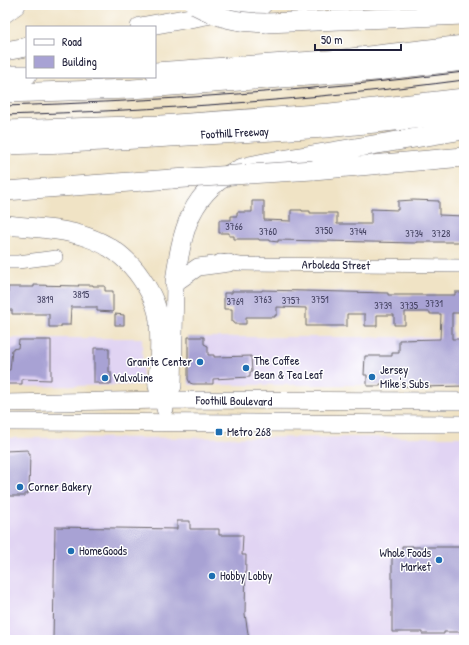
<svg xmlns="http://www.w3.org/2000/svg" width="469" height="645" viewBox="0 0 469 645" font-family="'Patrick Hand',sans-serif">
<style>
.built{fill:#e1d4f3}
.building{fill:#a8a2d4}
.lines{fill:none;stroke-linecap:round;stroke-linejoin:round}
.minor-casing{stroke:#6a666b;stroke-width:14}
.major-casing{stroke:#6a666b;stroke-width:18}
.highway-casing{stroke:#6a666b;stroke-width:20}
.minor{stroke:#fff;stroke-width:13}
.major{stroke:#fff;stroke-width:17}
.highway{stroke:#fff;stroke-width:19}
.tram{stroke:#22223b;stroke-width:1}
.highway-bridge-casing{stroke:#6a666b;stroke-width:20;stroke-linecap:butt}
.highway-bridge{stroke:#fff;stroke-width:19}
.poi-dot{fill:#1f6fb2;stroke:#fff;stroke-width:1.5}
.labels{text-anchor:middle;stroke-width:3;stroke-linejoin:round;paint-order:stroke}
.number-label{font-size:10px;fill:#444261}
.street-label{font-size:12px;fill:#22223b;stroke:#fff}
.poi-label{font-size:12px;fill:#22223b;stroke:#fff;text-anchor:start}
</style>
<rect width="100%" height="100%" fill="#fff"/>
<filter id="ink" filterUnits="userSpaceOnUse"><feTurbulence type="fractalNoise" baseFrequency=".025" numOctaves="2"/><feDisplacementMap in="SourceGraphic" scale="8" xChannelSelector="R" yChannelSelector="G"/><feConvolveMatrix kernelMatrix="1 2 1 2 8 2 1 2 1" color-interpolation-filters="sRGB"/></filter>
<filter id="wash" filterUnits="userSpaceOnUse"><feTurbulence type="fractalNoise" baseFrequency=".012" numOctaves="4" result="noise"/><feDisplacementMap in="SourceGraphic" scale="16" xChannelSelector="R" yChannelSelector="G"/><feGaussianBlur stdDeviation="0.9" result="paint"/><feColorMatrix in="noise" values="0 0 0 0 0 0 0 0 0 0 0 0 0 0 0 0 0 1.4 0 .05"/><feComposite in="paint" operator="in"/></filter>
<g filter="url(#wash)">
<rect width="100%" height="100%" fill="#f0e3c5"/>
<g class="built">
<polygon points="188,337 464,337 464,385 189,385"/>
<polygon points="5,338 142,338 143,385 5,387"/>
<polygon points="464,437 464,640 5,640 5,438"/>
</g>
<g id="blocks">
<g class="building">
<polygon points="413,200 439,201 439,215 464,216 464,242 416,242 416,243 278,240 278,242 270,241 270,240 259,240 259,239 234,239 234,236 229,236 229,233 219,233 219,220 231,220 231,216 237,216 237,212 252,212 252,201 264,201 264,220 291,221 291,210 302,210 302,211 310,211 310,213 337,213 337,224 371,224 371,209 398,210 398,201"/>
<polygon points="34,285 79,286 78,285 93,285 93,286 105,286 105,291 113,291 113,312 97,311 97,307 71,307 70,325 61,325 61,327 49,327 49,314 12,314 12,310 8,310 8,287 34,287"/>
<polygon points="262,290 388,293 388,295 455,295 455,292 464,292 464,313 452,313 452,339 464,339 464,386 423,387 400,386 400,384 380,384 380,386 367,386 367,375 364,375 365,356 392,356 392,353 399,353 399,340 440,339 441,314 430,314 430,312 405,312 405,325 394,325 394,315 377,315 377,326 365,326 365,314 347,314 347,326 306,326 306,308 277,307 277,315 275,315 275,317 246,317 246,324 234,324 234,322 232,322 232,309 224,309 224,293 232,293 232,291 262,291"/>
<polygon points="115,314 124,315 124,325 115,325"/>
<polygon points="188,337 204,337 204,344 208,346 208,355 214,355 214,357 251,356 252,372 250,372 250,377 213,379 213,384 193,384 190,383 188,379"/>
<polygon points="19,340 51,340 51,380 22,379 22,384 7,384 7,370 10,370 12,349 18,348"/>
<polygon points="94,348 109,348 109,372 111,372 111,384 99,384 99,383 94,383"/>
<polygon points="28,450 28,453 30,453 29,492 28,492 28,494 25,494 25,496 10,496 5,491 5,451"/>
<polygon points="177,521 190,521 190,529 219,529 219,535 243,535 242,555 246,555 245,614 249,640 53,640 55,527 177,529"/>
<polygon points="402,546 413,546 413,547 464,547 464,632 444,632 444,634 422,634 422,632 392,632 392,553 402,552"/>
</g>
</g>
</g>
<g filter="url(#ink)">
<use href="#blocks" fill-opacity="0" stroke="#6a666b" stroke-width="1"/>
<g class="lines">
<g class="minor-casing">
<g id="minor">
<polyline points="220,261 240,264 464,266"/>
<polyline points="5,262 18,262 56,257"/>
</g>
</g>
<g class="major-casing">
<g id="major">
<polyline points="5,403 164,400 464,401"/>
<polyline points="165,409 164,400 173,386 175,283 198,267 229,263"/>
<polyline points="5,422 464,424"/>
</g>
</g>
<g class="highway-casing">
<g id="highway">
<polyline points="5,13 16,5"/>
<polyline points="266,23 464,15"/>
<polyline points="140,27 262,5"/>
<polyline points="5,51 27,47"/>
<polyline points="155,72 342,59 464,45"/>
<polyline points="5,75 27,75"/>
<polyline points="5,93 132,89 376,71 464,61"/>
<polyline points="5,130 161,125 330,113 464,98"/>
<polyline points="5,145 68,143 326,128 464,114"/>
<polyline points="313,170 464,157"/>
<polyline points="5,191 172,179"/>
<path d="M5,225C58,230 108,229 141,278C150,291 158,306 159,322C160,337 160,351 159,365C159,372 157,380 158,386C159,391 162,396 164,400"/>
<path d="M175,283C181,232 190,189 242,168C251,165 260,164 269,162L464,130"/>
</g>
</g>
<use href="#minor" class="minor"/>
<use href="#major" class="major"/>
<use href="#highway" class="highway"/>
<g class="tram">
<path d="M5,106C158,101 312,91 464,72"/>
<path d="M5,115C158,110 312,100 464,80"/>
</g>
<g class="highway-bridge-casing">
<g id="highway-bridge">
<path d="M195,5C222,19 236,22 266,23"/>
<polyline points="172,179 313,170"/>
</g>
</g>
<use href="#highway-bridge" class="highway-bridge"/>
</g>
</g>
<g class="poi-dot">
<circle cx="200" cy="362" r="4"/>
<circle cx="246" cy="368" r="4"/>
<circle cx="372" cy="377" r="4"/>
<circle cx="105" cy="378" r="4"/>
<rect x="215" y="428" width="8" height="8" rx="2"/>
<circle cx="20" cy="487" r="4"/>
<circle cx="71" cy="551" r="4"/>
<circle cx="439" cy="560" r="4"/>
<circle cx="212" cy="576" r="4"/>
</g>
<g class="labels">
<g class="number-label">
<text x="234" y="230">3766</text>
<text x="324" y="234">3750</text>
<text x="268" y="235">3760</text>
<text x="358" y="235">3744</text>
<text x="414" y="237">3734</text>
<text x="441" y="237">3728</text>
<text x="81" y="298">3815</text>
<text x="45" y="303">3819</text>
<text x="263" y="303">3763</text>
<text x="320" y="303">3751</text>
<text x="291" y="304">3757</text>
<text x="235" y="305">3769</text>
<text x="434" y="307">3731</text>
<text x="383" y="309">3739</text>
<text x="409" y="309">3735</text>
</g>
<g class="street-label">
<text transform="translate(235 133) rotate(-3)" y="4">Foothill Freeway</text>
<text transform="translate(336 265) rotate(1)" y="4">Arboleda Street</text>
<text transform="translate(234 401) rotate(1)" y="4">Foothill Boulevard</text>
</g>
<g class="poi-label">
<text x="254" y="365">The Coffee<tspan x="254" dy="14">Bean &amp; Tea Leaf</tspan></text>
<text x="192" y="366" text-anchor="end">Granite Center</text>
<text x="380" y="374">Jersey<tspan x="380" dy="14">Mike's Subs</tspan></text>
<text x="113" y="382">Valvoline</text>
<text x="227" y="436">Metro 268</text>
<text x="28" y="491">Corner Bakery</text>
<text x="79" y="555">HomeGoods</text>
<text x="431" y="557" text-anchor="end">Whole Foods<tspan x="431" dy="14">Market</tspan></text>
<text x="220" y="580">Hobby Lobby</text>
</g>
</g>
<rect width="469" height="645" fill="none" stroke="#fff" stroke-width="20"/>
<rect x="26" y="26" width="130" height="52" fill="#ffffff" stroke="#a7a7b1"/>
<rect x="34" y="39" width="20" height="6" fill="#ffffff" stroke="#a7a7b1"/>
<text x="62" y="46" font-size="12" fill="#22223b">Road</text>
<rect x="34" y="56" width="20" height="12" fill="#a8a2d4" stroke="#a7a7b1"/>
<text x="62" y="66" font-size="12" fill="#22223b">Building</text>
<path d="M315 44v6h86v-6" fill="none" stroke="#22223b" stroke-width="2"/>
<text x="321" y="44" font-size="12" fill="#22223b" stroke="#ffffff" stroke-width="3" paint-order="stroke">50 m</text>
</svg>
